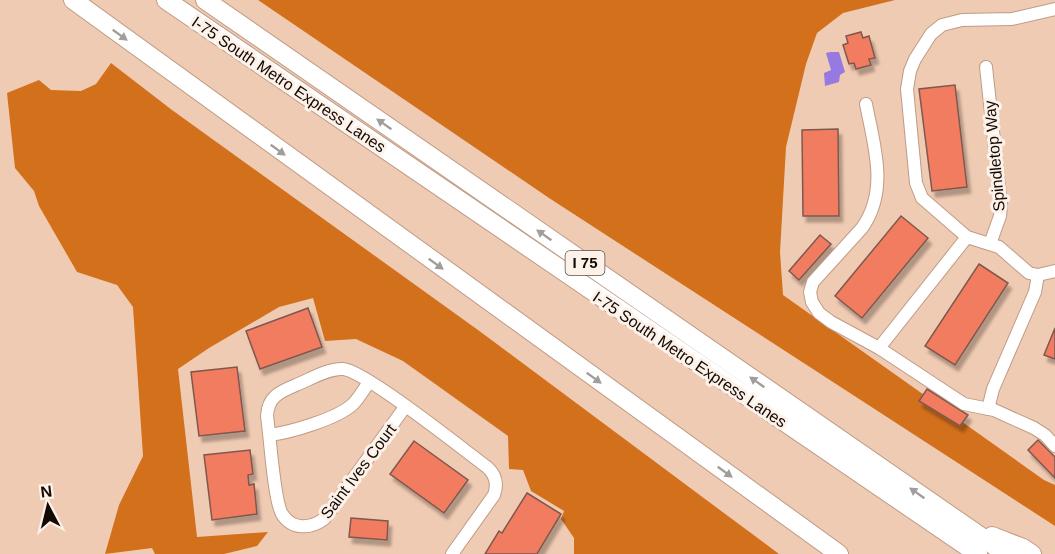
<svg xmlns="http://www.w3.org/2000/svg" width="1055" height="554" viewBox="0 0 1055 554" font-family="Helvetica,sans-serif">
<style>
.forest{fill:#d3701c}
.water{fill:#967ae2}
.building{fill:#f17b5f;stroke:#7e584f;stroke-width:1.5;filter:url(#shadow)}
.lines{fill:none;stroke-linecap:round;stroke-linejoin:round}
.minor-casing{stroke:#bf9b85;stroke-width:14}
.highway-casing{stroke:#bf9b85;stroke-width:20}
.minor{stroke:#fff;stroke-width:12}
.highway{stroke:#fff;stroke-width:18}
.oneway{fill:#a19d9a}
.labels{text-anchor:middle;stroke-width:6;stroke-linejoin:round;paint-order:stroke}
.shield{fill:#fdf2ea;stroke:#5a4f48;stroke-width:1.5}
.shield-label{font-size:15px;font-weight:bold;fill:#140903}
.street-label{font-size:16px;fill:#140903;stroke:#fdf2ea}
</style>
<defs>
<filter id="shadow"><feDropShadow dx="3.5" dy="6" stdDeviation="1.5" flood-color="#0004"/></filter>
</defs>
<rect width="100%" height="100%" fill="#f0cbb3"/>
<g class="forest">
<polygon points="258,0 895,0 843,13 817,33 806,64 786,147 780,252 783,295 1044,480 1055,485 1055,526 549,198"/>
<polygon points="111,63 172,110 478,330 779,554 574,554 574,538 561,519 564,511 531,491 523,470 509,469 508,436 403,361 356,339 325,341 313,298 279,307 209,348 178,369 197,537 268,532 257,546 224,554 155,554 152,548 105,554 119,505 143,456 133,307 117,285 77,272 39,206 34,191 15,168 7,93 39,80 51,90 81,91 96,84"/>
</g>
<polygon class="water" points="830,52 839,52 845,72 840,75 839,82 825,86 824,73 831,70 826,53"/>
<g class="building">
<polygon points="861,32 863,38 869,36 875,58 869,59 871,65 856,69 854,63 849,64 843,45 848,43 846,36"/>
<polygon points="955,85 967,187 932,191 919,89"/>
<polygon points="838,129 839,216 803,216 802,130"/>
<polygon points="901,216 928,238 862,318 835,296"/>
<polygon points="820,235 831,244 799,280 789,271"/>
<polygon points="979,264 1008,283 955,365 925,346"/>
<polygon points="308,308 322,347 260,369 246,331"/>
<polygon points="1055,328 1055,359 1044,355"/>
<polygon points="237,367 245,431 199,436 191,372"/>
<polygon points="927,389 968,415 960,426 919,401"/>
<polygon points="1038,440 1055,457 1055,478 1028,450"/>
<polygon points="414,441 468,480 444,513 390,474"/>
<polygon points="250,450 253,474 248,475 249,485 254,484 257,514 212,520 204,455"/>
<polygon points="527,493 561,514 537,554 485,554 499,531 502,533"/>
<polygon points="351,518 388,521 387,540 349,537"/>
</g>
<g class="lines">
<g class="minor-casing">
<g id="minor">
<polyline points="1055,9 1012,19 962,20 942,25 931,34 915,59 910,71 907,89 916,183 922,198 967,237 999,247 1029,273 1038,275 1055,271"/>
<polyline points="986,67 1001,204 1000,216 990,244"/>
<path d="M866,104C874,146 889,190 862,228L813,282L810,292L812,302L819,313L831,322L879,348L964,404L994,410L1034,428L1045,435L1055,446"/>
<polyline points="879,348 967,237"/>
<path d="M405,407L324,519C310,529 292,530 282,514C274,501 270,436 267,416C268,397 279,392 296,385C309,380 328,368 343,369C364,370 464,450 487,467C496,475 498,484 494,495L452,554"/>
<polyline points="988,409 993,389 1035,292 1038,275"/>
<path d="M270,435C291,432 337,419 353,404C359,398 364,389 369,382"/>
</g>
</g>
<g class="highway-casing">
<g id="highway">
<polyline points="73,0 839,554"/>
<polyline points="166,0 978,554"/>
<polyline points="205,0 1006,554"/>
<polyline points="992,536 1023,548 1032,554"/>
</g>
</g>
<use href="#minor" class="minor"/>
<use href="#highway" class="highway"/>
</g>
<defs><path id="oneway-solid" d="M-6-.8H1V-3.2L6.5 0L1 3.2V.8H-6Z" transform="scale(1.5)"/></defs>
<g class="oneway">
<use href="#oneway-solid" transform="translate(120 35) rotate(36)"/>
<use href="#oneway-solid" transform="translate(384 124) rotate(-145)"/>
<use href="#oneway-solid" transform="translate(278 150) rotate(36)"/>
<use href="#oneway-solid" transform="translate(544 235) rotate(-145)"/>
<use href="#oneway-solid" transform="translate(436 264) rotate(36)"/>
<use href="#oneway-solid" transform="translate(594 378) rotate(36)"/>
<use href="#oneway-solid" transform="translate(757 382) rotate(-145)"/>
<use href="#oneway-solid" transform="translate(725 472) rotate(36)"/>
<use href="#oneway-solid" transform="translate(917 493) rotate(-145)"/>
</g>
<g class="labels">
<rect class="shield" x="565.5" y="251" width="39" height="24" rx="4.5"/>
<g class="shield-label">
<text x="585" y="268">I 75</text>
</g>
<g class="street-label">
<text transform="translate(289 84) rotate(34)" y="6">I-75 South Metro Express Lanes</text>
<text transform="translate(994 156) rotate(-95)" y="6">Spindletop Way</text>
<text transform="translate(690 359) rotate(34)" y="6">I-75 South Metro Express Lanes</text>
<text transform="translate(358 471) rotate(-53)" y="6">Saint Ives Court</text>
</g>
</g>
<g transform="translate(48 506) rotate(353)" stroke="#fdf2ea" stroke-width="4.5" paint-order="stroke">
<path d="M0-4.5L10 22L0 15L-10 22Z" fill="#140903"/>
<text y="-9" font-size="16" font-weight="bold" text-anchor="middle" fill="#140903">N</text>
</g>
</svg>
